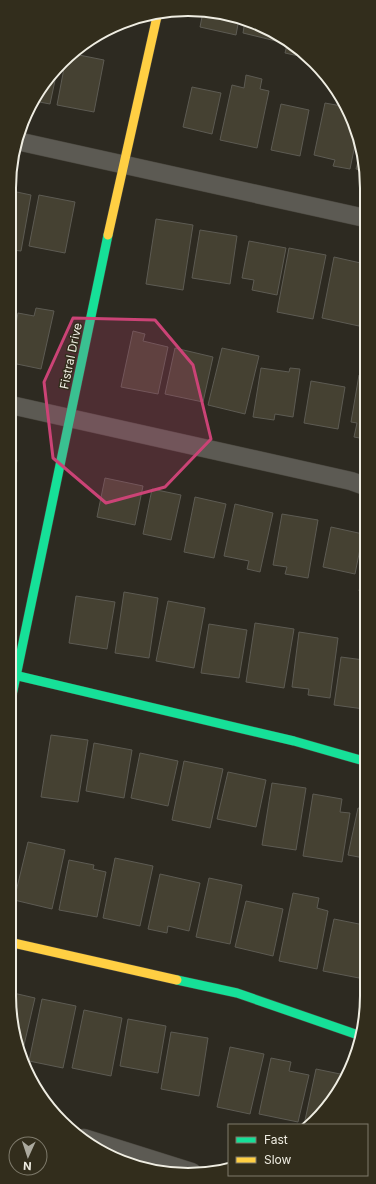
<svg xmlns="http://www.w3.org/2000/svg" width="376" height="1184" viewBox="0 0 376 1184" font-family="Inter,sans-serif">
<style>
.building{fill:#454132;stroke:#5d5b53}
.lines{fill:none;stroke-linecap:round;stroke-linejoin:round}
.street-casing{stroke:#49463e;stroke-width:19}
.fast-casing{stroke:#49463e;stroke-width:10}
.slow-casing{stroke:#49463e;stroke-width:10}
.street{stroke:#5c5a53;stroke-width:18}
.fast{stroke:#16e098;stroke-width:9}
.slow{stroke:#ffcf43;stroke-width:9}
.marked{fill:#cb4376;fill-opacity:0.2;stroke:#cb4376;stroke-width:3;stroke-linejoin:round}
.labels{text-anchor:middle;stroke-width:3;stroke-linejoin:round;paint-order:stroke}
.street-label{font-size:12px;fill:#efede2;stroke:#322d1c}
.rim{fill:none;stroke:#efede2;stroke-width:2}
</style>
<rect width="100%" height="100%" fill="#2d2a21"/>
<g class="building">
<polygon points="203,12 223,12 239,19 236,35 200,27"/>
<polygon points="245,21 278,33 281,36 280,42 243,33"/>
<polygon points="288,41 308,58 285,53"/>
<polygon points="74,54 104,60 94,112 57,105 65,63"/>
<polygon points="57,71 50,104 34,101 39,88"/>
<polygon points="246,75 262,79 260,89 269,91 257,148 220,140 232,85 244,88"/>
<polygon points="192,87 221,93 212,134 183,127"/>
<polygon points="325,103 347,107 349,109 357,135 350,169 333,166 335,160 314,155"/>
<polygon points="281,104 309,110 300,156 271,150"/>
<polygon points="361,150 365,164 365,171 356,169"/>
<polygon points="12,191 31,195 21,251 12,250"/>
<polygon points="39,195 75,202 65,253 29,246"/>
<polygon points="156,219 193,225 183,290 146,284"/>
<polygon points="200,230 237,236 230,284 192,278"/>
<polygon points="249,241 286,248 277,295 252,290 254,280 242,278"/>
<polygon points="289,248 326,255 313,319 277,312"/>
<polygon points="334,257 365,264 365,297 359,326 322,318"/>
<polygon points="36,308 54,311 41,369 12,363 12,345 18,313 34,316"/>
<polygon points="133,331 145,334 143,341 168,347 158,394 121,387"/>
<polygon points="175,348 213,357 203,402 165,394"/>
<polygon points="222,348 259,356 245,414 208,405"/>
<polygon points="261,368 289,372 290,368 300,369 293,417 275,414 274,420 253,417"/>
<polygon points="359,375 365,377 365,439 354,437 357,423 351,422"/>
<polygon points="311,381 345,387 338,429 304,423"/>
<polygon points="11,459 17,460 11,496"/>
<polygon points="105,478 143,486 135,525 97,517"/>
<polygon points="152,489 181,495 171,540 143,534"/>
<polygon points="195,497 226,504 214,558 184,552"/>
<polygon points="235,504 273,513 260,572 247,569 249,561 224,556"/>
<polygon points="282,514 318,520 308,578 285,574 287,567 273,565"/>
<polygon points="331,527 363,534 355,574 323,567"/>
<polygon points="365,566 364,592 359,591"/>
<polygon points="124,592 158,598 149,658 115,653"/>
<polygon points="76,596 115,602 107,649 69,643"/>
<polygon points="168,601 205,608 194,668 156,661"/>
<polygon points="255,623 294,629 284,688 246,682"/>
<polygon points="209,624 247,630 239,678 201,673"/>
<polygon points="299,632 338,638 330,698 308,695 309,689 292,687"/>
<polygon points="341,657 364,660 364,709 334,705"/>
<polygon points="51,735 88,740 78,802 41,797"/>
<polygon points="94,743 132,750 124,798 86,791"/>
<polygon points="140,753 178,761 168,806 131,798"/>
<polygon points="184,761 223,769 210,828 172,820"/>
<polygon points="228,772 266,780 256,827 217,819"/>
<polygon points="272,783 306,788 296,850 262,845"/>
<polygon points="313,794 342,799 340,812 350,813 342,862 303,856"/>
<polygon points="358,808 364,809 364,858 348,855"/>
<polygon points="28,842 65,850 52,909 14,900"/>
<polygon points="115,858 153,866 140,926 103,918"/>
<polygon points="69,860 94,865 93,869 106,872 97,917 59,910"/>
<polygon points="160,874 200,883 189,931 168,926 167,933 148,929"/>
<polygon points="209,878 242,885 230,944 196,937"/>
<polygon points="293,893 319,898 317,908 328,911 317,969 279,961"/>
<polygon points="246,901 283,909 273,956 235,947"/>
<polygon points="334,919 364,925 364,955 359,978 323,971"/>
<polygon points="9,992 35,998 24,1045 19,1044"/>
<polygon points="42,999 76,1006 63,1068 29,1061"/>
<polygon points="84,1010 122,1018 111,1076 72,1068"/>
<polygon points="128,1019 166,1026 158,1073 120,1066"/>
<polygon points="171,1032 208,1038 199,1096 161,1089"/>
<polygon points="230,1047 264,1054 250,1114 217,1107"/>
<polygon points="271,1058 291,1062 289,1071 309,1075 298,1122 259,1114"/>
<polygon points="316,1069 345,1075 337,1096 307,1125 304,1125"/>
</g>
<g class="lines">
<g class="street-casing">
<g id="street">
<polyline points="17,141 365,218"/>
<polyline points="11,405 351,481 365,486"/>
<polyline points="84,1138 192,1172"/>
</g>
</g>
<g class="fast-casing">
<g id="fast">
<polyline points="10,674 294,741 364,761"/>
<polyline points="10,705 108,235"/>
<polyline points="177,980 237,993 361,1036"/>
</g>
</g>
<g class="slow-casing">
<g id="slow">
<polyline points="108,235 158,12"/>
<polyline points="9,942 177,980"/>
</g>
</g>
<use href="#street" class="street"/>
<use href="#fast" class="fast"/>
<use href="#slow" class="slow"/>
</g>
<path class="marked" d="M73,318L155,320L193,365L211,439L165,487L106,503L53,458L44,382Z"/>
<g class="labels">
<g class="street-label">
<text transform="translate(71 356) rotate(-78)" y="4">Fistral Drive</text>
</g>
</g>
<path d="M0 0H376V1184H0ZM188 16H188A172 172 0 0 1 360 188V996A172 172 0 0 1 188 1168H188A172 172 0 0 1 16 996V188A172 172 0 0 1 188 16Z" fill="#322d1c" fill-rule="evenodd"/>
<path class="rim" d="M188 16H188A172 172 0 0 1 360 188V996A172 172 0 0 1 188 1168H188A172 172 0 0 1 16 996V188A172 172 0 0 1 188 16Z"/>
<rect x="228" y="1124" width="140" height="52" fill="#322d1c" stroke="#7e7a6b"/>
<rect x="236" y="1137" width="20" height="6" fill="#16e098" stroke="#7e7a6b"/>
<text x="264" y="1144" font-size="12" fill="#efede2">Fast</text>
<rect x="236" y="1157" width="20" height="6" fill="#ffcf43" stroke="#7e7a6b"/>
<text x="264" y="1164" font-size="12" fill="#efede2">Slow</text>
<g transform="translate(28 1156) rotate(183)"><circle r="19" fill="#322d1c" stroke="#7e7a6b"/>
<path d="M0-3L7 15L0 10L-7 15Z" fill="#aba99e"/>
<text y="-6" font-size="11" font-weight="bold" text-anchor="middle" fill="#efede2">N</text>
</g>
</svg>
